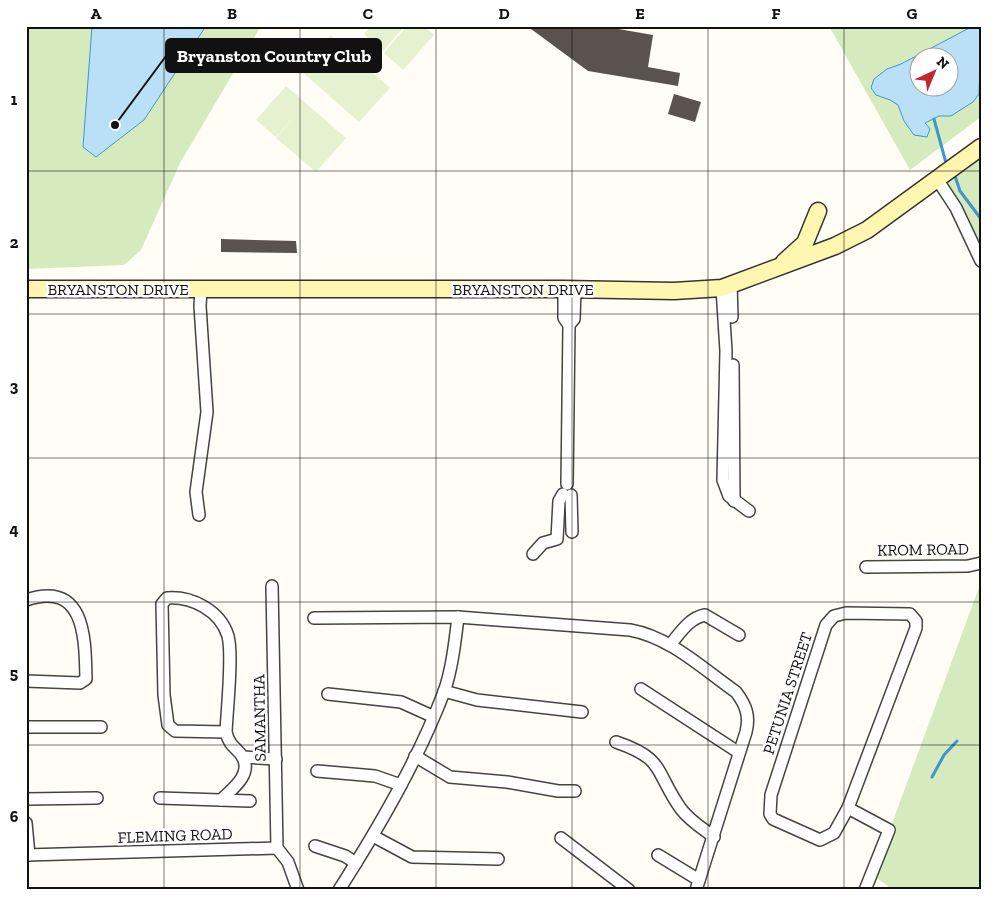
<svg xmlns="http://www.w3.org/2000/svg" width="1007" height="916" viewBox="0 0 1007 916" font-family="'Zilla Slab',serif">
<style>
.green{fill:#d5ebbd;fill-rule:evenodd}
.pitch{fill:#e6f2cf}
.water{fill:#b9e0f7;stroke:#3f96cf;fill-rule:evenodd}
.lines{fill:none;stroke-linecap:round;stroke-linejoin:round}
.stream{stroke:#3f96cf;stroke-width:3}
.building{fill:#5a524d}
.street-casing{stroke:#444;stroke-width:14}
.secondary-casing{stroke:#333;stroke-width:19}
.street{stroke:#fff;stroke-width:11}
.secondary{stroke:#fff6b0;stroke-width:16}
.grid{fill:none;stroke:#111;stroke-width:1;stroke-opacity:0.55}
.labels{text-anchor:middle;stroke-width:5;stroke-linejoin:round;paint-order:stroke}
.street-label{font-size:16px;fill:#111;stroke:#fff}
.leader{fill:none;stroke:#111;stroke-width:2}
.callout-dot{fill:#111;stroke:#fff;stroke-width:2}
.callout{fill:#111;stroke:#111;stroke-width:2}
.callout-label{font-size:18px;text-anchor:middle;font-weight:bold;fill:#fff}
.neatline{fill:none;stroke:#111;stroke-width:2}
.grid-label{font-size:16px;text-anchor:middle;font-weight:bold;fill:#111}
</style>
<rect width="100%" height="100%" fill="#fffdf5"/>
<g class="green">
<polygon points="28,26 261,26 180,163 141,250 124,265 26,269 26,38"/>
<path d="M829,26H981V117L910,170ZM920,58H950V88H920Z"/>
<polygon points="981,149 981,262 938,181"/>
<polygon points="981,582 981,890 893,890 873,875"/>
</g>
<g class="pitch">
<polygon points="371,26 405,26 383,51 364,34"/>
<polygon points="407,26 423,26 434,35 403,70 384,53"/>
<polygon points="330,35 390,88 359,122 300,70"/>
<polygon points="286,86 346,138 316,172 276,138 298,112 276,137 256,120"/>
</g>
<g class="water">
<polygon points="92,26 206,26 144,120 96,157 83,147"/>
<path d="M973,26H981L979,94L973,102L951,116H939L925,123L930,129L927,137L914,135L904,121L898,105L890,100L876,95L871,88L874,79L887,69L901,64ZM920,58H950V88H920Z"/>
</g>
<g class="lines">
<g class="stream">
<polyline points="934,119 946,163"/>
<polyline points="955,176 960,191 981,219"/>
<polyline points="932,777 944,755 957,741"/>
</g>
</g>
<g class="building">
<polygon points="527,26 601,26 653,35 648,67 680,73 678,86 588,71"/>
<polygon points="674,94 701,102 695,122 668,114"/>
<polygon points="221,239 296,241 297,253 221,252"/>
</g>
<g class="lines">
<g class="street-casing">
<g id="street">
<polyline points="937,179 956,208 981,261"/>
<polyline points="731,285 732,317"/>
<polyline points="722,288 726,351 723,480 729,496 749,511"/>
<polyline points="564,289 564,318 569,325 567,484"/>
<polyline points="569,325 574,319 575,289"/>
<polyline points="733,365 734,501"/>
<polyline points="571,495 572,532"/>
<polyline points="199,515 196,492 207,412 200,306 201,289"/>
<polyline points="533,554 543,543 557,539 559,501 563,494"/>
<polyline points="866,567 968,566 981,563"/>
<polyline points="272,586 277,848"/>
<path d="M26,600C86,580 85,639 86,679L80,683L26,681"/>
<polygon points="846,613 910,614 916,621 916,628 848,808 834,833 820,840 773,819 770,814 771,795 826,625 834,616"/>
<path d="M314,618L458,617L630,630C670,637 703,669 736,692C746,705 750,716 746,732L696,890"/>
<path d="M670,645C680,633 689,618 705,615L739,635"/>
<polyline points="641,689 738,752"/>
<polyline points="444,691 477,700 582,712"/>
<polyline points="328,694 401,702 432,716"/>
<polyline points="26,727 101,727"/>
<path d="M616,742C666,759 654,771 681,809C690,821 702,828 714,837"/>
<polyline points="415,756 450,777 507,782 558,791 575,791"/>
<polyline points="243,757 276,759"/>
<polyline points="317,771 375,776 401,785"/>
<polyline points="160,798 250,801"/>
<polyline points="26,799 97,798"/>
<path d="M221,800C232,789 252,775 243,758C238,747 230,749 226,732C227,710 233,655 228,636C220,610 191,596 167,598L162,604L164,695L168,725L175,731L226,732"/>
<polyline points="848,808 889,830 865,890"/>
<polyline points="26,823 29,855"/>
<polyline points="373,836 412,857 498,859"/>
<polyline points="561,838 629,890"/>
<polyline points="315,846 345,856 356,863"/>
<polyline points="277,848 288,862 298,890"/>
<polyline points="26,855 277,848"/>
<polyline points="658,855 699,880"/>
<path d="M339,890C379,827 417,762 444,692C452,669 455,642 458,617"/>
</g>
</g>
<g class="secondary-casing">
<g id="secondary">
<polyline points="784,262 805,243 818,211"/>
<polyline points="26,289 564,289 674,291 722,288 835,246 867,230 981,147"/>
</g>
</g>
<use href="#street" class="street"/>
<use href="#secondary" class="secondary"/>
</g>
<path class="grid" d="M164,26V890M300,26V890M436,26V890M572,26V890M708,26V890M844,26V890M26,171H981M26,314H981M26,458H981M26,602H981M26,745H981"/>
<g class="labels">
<g class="street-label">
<text x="118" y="295">BRYANSTON DRIVE</text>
<text x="523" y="295">BRYANSTON DRIVE</text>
<text transform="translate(923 549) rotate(-1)" y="6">KROM ROAD</text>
<text transform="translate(787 693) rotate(-72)" y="6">PETUNIA STREET</text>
<text transform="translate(259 718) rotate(-91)" y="6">SAMANTHA</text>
<text transform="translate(175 835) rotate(-2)" y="6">FLEMING ROAD</text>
</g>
</g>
<path class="leader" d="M115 125L166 56"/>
<circle class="callout-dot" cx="115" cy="125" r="5"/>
<rect class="callout" x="166" y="39" width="215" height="33" rx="5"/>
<g class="callout-label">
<text x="274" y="62">Bryanston Country Club</text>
</g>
<rect width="1007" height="916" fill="none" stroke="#ffffff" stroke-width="55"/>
<g transform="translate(934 72) rotate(44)"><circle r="24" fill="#ffffff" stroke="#a0a0a0"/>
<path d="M0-4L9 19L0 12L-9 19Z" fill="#c4262e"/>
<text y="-8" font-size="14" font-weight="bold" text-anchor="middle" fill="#111111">N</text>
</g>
<rect x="28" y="28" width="952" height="860" class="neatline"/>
<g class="grid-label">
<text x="96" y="19">A</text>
<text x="232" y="19">B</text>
<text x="368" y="19">C</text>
<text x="504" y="19">D</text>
<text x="640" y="19">E</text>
<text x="776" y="19">F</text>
<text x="912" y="19">G</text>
<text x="14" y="105">1</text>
<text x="14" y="248">2</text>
<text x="14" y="392">3</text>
<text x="14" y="535">4</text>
<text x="14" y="679">5</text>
<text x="14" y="822">6</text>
</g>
</svg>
